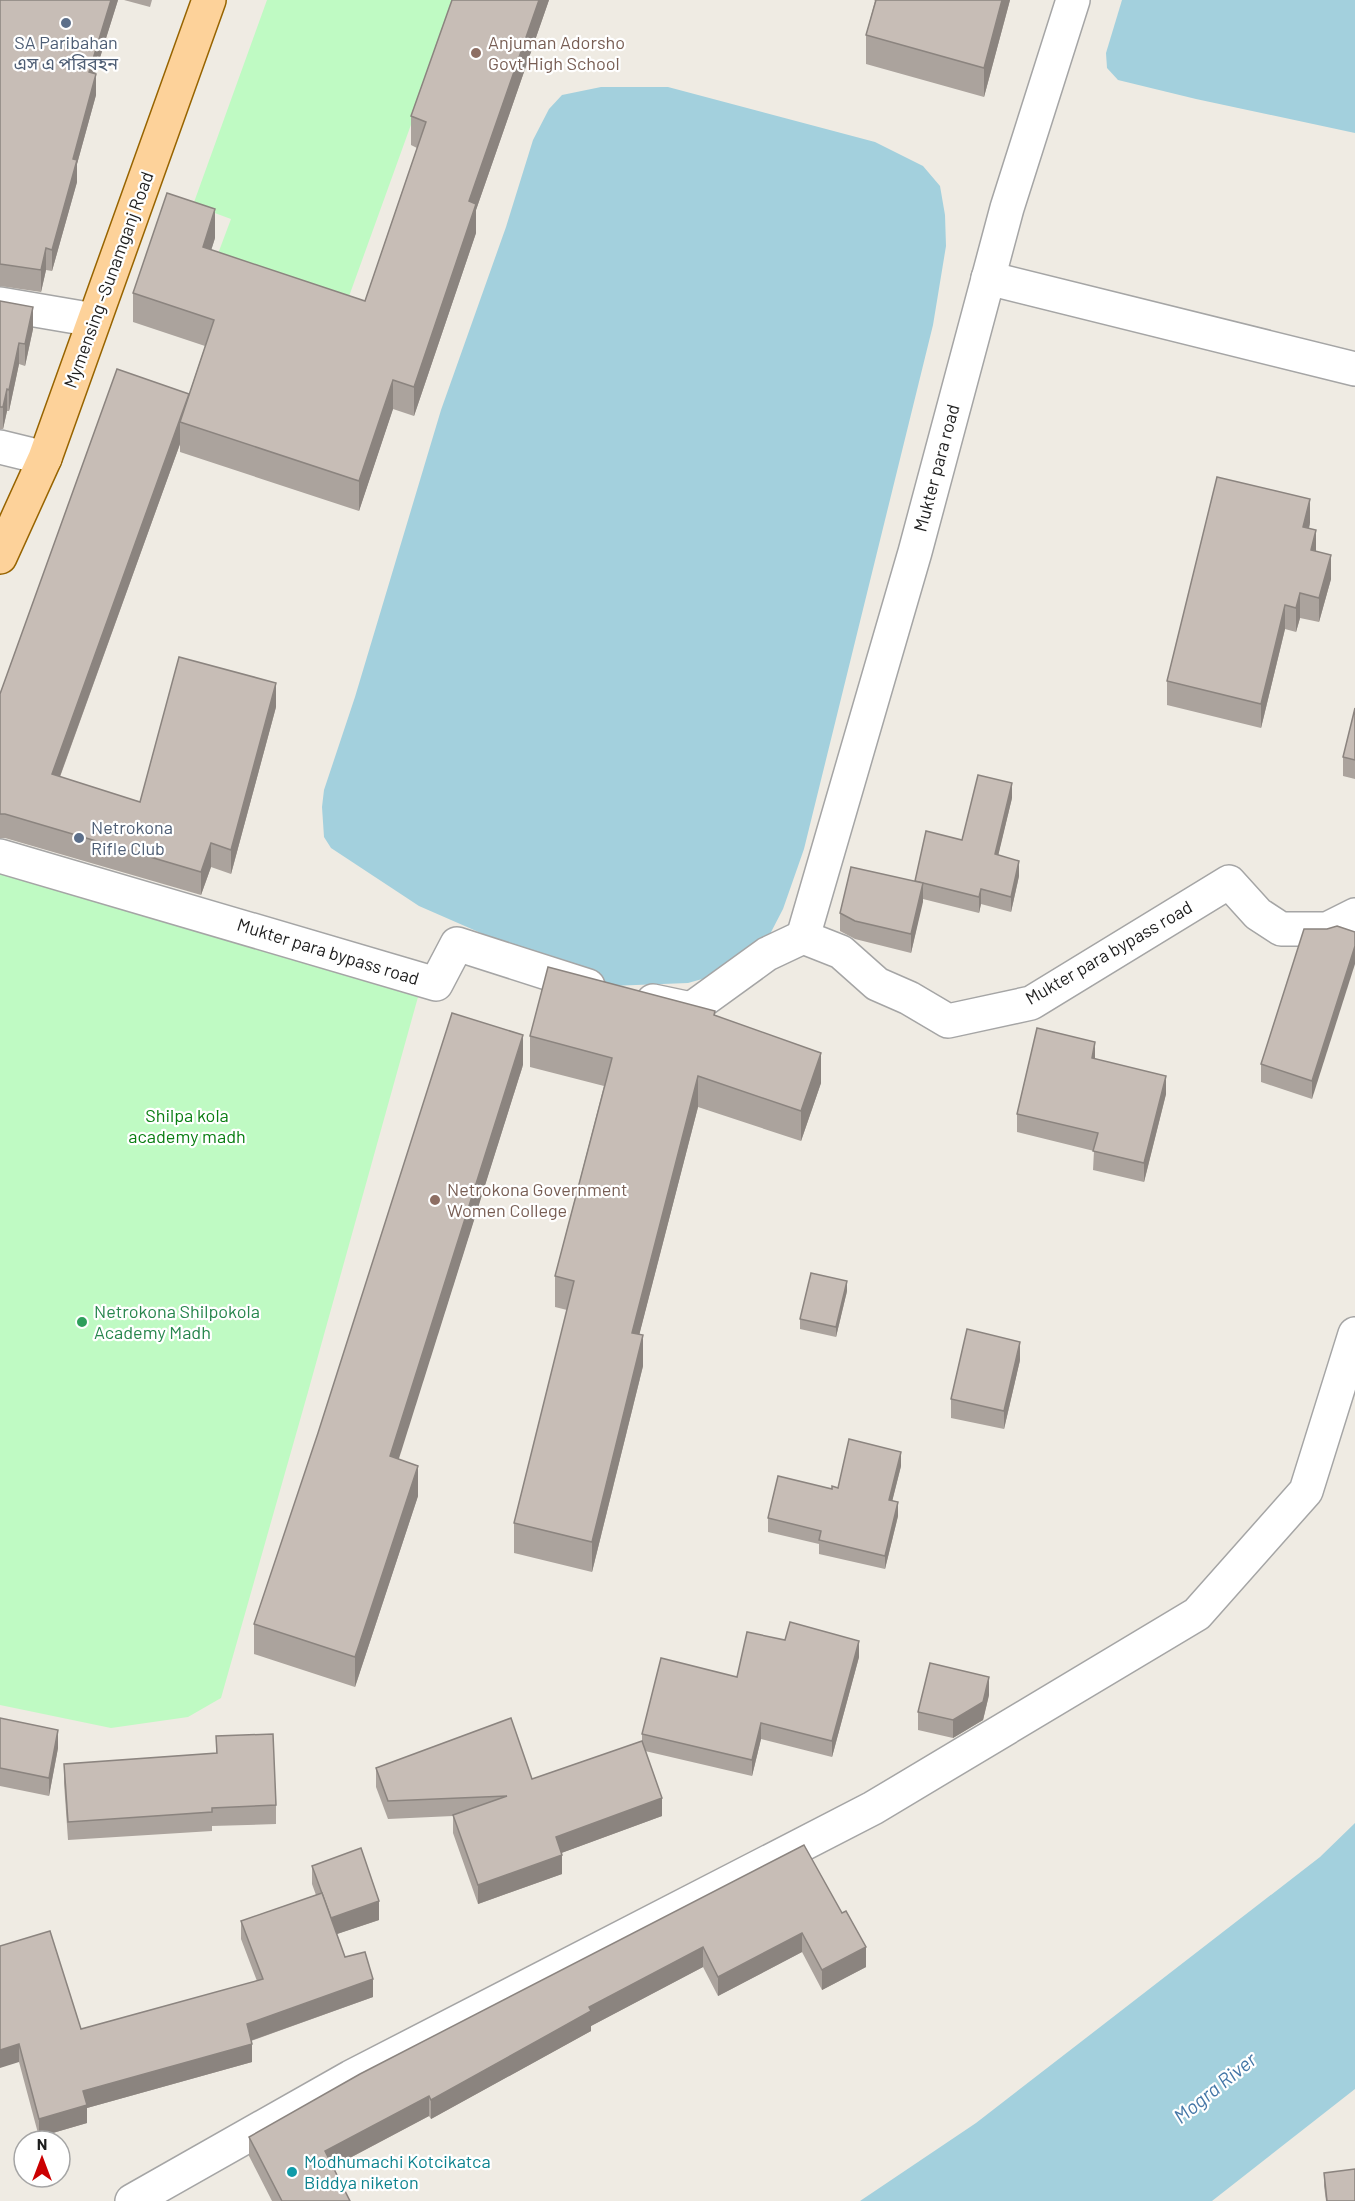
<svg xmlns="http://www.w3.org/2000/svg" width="1355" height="2201" viewBox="0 0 1355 2201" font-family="Barlow,'Noto Sans Bengali',sans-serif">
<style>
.park{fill:#bffac3}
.water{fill:#a3d0dd}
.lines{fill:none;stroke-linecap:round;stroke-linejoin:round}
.minor-casing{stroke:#a5a5a5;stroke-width:36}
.major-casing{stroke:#976400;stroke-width:36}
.minor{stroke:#fff;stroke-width:33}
.major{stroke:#fdd29a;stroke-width:33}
.wall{fill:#aba39d}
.shaded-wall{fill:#8b847f}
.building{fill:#c7bdb6;stroke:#8b847f;stroke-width:1.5}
.service-dot{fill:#5c6f8a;stroke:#fff;stroke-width:2}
.education-dot{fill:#8d6e63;stroke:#fff;stroke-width:2}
.leisure-dot{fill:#2e9e5b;stroke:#fff;stroke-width:2}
.culture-dot{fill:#0f9aa8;stroke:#fff;stroke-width:2}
.labels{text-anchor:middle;stroke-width:4.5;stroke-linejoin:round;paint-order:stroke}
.service-label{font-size:18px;fill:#4e5e75;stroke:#fff}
.education-label{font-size:18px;fill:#785e54;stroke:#fff;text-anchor:start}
.street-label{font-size:18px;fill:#1e1e1e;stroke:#fff}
.park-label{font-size:18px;fill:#097e12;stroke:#fff}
.leisure-label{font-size:18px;fill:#27864d;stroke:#fff;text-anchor:start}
.culture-label{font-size:18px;fill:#0d838f;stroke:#fff;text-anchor:start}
.water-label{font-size:20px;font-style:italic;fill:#4577a7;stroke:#fff}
</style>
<rect width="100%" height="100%" fill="#efebe3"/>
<g class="park">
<polygon points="267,0 456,0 343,313 213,267 231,219 193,205"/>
<polygon points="0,865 218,938 418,997 308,1392 221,1698 188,1717 111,1728 0,1705"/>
</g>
<g class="water">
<polygon points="1122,0 1355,0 1355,133 1196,99 1118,80 1107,68 1106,53"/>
<polygon points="601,87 668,87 875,142 923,166 940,186 945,215 946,246 933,325 804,849 783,909 768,938 727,972 688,983 610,986 559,967 419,906 331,848 324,837 322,807 324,790 355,697 441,410 506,227 533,140 549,109 562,95"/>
<polygon points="1355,1823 1355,2089 1212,2201 860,2201 976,2123 1320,1857"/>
</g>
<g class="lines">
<g class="minor-casing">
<g id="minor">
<polyline points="988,278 1355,369"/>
<polyline points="0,304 94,320"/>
<polyline points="0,447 45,458"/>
<polyline points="0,856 436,984 457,944 588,986"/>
<polyline points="803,937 915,552 1007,208 1073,0"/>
<polyline points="653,1001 691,1009 767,954 803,937 841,952 877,984 909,998 948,1021 1031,1003 1229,882 1258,914 1281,929 1327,929 1355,915"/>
<polyline points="132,2201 351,2077 873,1808 1197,1614 1306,1491 1355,1334"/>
</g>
</g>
<g class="major-casing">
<polyline id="major" points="0,557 45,458 209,0"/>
</g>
<use href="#minor" class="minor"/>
<use href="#major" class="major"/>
</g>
<g class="wall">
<polygon points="0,0 118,0 95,73 96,95 77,164 77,182 52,271 46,270 41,292 0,286"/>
<polygon points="124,0 152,0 150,7"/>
<polygon points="452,0 549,0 476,210 476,233 414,416 393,409 359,511 180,452 180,444 60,777 140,802 276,707 231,874 211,867 201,895 5,838 0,838 0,694 189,394 205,346 133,322 133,293 215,238 211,250 365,301 417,148 411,145 411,116"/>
<polygon points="874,0 1010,0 984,97 866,64 866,35 875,1"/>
<polygon points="0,301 33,329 25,366 19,364 9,411 7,411 3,429 0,429"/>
<polygon points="1310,523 1309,529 1316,551 1331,579 1319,622 1300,618 1296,632 1285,629 1261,728 1167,705 1167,681"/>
<polygon points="1355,708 1355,779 1343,776 1343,757"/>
<polygon points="1012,798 998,855 1019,876 1011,912 981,904 979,913 923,899 911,953 855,939 840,931 840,913 915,881 962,840"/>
<polygon points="1327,929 1312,1099 1261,1082 1261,1064"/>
<polygon points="715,1015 821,1083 801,1141 698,1107 639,1335 643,1366 592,1572 514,1553 514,1523 567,1310 555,1307 555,1276 604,1086 530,1067 530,1036"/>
<polygon points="1095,1059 1166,1094 1144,1182 1093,1170 1094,1151 1017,1132 1017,1114"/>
<polygon points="523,1065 398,1459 418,1496 355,1687 254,1654 254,1624"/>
<polygon points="847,1291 836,1337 800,1329 800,1319"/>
<polygon points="1020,1360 1004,1429 951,1418 951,1399"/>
<polygon points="901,1466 892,1501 898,1516 885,1569 819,1554 819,1544 768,1532 768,1518 832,1489 838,1488"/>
<polygon points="859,1657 832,1757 761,1739 752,1776 645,1751 662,1816 561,1853 562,1874 478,1904 453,1833 453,1816 388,1819 376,1787 376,1768 532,1779 642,1741 642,1734 737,1677"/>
<polygon points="989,1695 983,1720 953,1738 918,1730 918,1712"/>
<polygon points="0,1718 58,1748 49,1796 0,1786"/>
<polygon points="216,1736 276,1805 276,1824 212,1826 212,1831 68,1840 64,1783 64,1764 216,1753"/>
<polygon points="804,1845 866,1967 822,1990 802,1952 718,1996 703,1967 591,2026 591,2031 431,2119 429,2116 333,2167 350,2201 272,2201 249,2156 249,2137"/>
<polygon points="312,1866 379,1920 337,1934 345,1957 373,1997 251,2041 252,2062 87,2108 87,2123 39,2137 19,2062 0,1946 81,2029 257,1981 241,1939 241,1921 316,1895 312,1884"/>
<polygon points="1324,2173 1355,2201 1326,2201 1324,2186"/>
</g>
<g class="shaded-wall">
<polygon points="111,0 118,0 89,93 89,72"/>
<polygon points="539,0 549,0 476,210 476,233 414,416 414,387 469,201"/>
<polygon points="1002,0 1010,0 984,97 984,68"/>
<polygon points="96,74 96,95 77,164 77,182 52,271 52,250 73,159"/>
<polygon points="215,209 215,238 203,276 203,247"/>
<polygon points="46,248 46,270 41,292 41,270"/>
<polygon points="33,307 33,329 25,366 25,344"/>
<polygon points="19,343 19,364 9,411 9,390"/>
<polygon points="393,380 393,409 359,511 359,481"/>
<polygon points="7,389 7,411 3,429 3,407"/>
<polygon points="189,394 180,422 180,444 52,798 52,774"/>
<polygon points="1310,499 1310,523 1303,551 1303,527"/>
<polygon points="1316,530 1316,555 1311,550"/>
<polygon points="1331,555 1331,579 1319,622 1319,598"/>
<polygon points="1300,593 1300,618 1296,632 1296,608"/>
<polygon points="1285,605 1285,629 1261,728 1261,704"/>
<polygon points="276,683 276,707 231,874 231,850"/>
<polygon points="1012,783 1012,798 995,869 995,854"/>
<polygon points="211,843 211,867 201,895 201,872"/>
<polygon points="1019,861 1019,876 1011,912 1011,897"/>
<polygon points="923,883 923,902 911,953 911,934"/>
<polygon points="981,889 981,904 979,913 979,897"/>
<polygon points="1355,946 1355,964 1312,1099 1312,1081"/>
<polygon points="523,1035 523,1065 390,1487 390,1456"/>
<polygon points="1095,1042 1095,1060 1092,1058"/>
<polygon points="821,1053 821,1083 801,1141 801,1111"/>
<polygon points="698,1076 698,1107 632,1363 632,1333"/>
<polygon points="1166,1076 1166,1094 1144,1182 1144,1163"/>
<polygon points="847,1281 847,1291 836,1337 836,1327"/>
<polygon points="643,1335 643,1366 592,1572 592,1542"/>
<polygon points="1020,1342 1020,1360 1004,1429 1004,1411"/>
<polygon points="901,1452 901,1466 889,1514 889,1500"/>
<polygon points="418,1466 418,1496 355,1687 355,1657"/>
<polygon points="898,1502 898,1516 885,1569 885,1556"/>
<polygon points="859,1641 859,1657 832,1757 832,1741"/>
<polygon points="989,1677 989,1695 983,1720 953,1738 953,1720"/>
<polygon points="761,1723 761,1739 752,1776 752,1760"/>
<polygon points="58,1730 58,1748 49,1796 49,1778"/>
<polygon points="662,1798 662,1816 556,1855 556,1837"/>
<polygon points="562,1855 562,1874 478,1904 478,1885"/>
<polygon points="379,1901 379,1920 331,1936 331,1918"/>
<polygon points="802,1933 802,1952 718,1996 718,1977"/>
<polygon points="703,1947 703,1967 591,2026 591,2031 431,2119 431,2100 589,2007"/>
<polygon points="866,1947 866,1967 822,1990 822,1970"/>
<polygon points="373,1979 373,1997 247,2042 247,2024"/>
<polygon points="19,2044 19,2062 0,2068 0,2050"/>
<polygon points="252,2044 252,2062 87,2108 87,2123 39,2137 39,2119 83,2091"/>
<polygon points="429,2096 429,2116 325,2171 325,2151"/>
</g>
<g class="building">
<polygon points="0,0 111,0 89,72 96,74 73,159 77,160 52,250 46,248 41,270 0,264"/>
<polygon points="452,0 539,0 469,201 476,204 414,387 393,380 359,481 180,422 214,320 133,293 167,193 215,209 203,247 365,301 426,122 411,116"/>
<polygon points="876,0 1002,0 984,68 866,35"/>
<polygon points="0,301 33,307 25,344 19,343 9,390 7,389 3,407 0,407"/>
<polygon points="117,369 189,394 52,774 140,802 179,657 276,683 231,850 211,843 201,872 5,814 0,814 0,694"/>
<polygon points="1217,477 1310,499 1303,527 1316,530 1311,550 1331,555 1319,598 1300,593 1296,608 1285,605 1261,704 1167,681"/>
<polygon points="1355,708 1355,760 1343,757"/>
<polygon points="978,775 1012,783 995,854 1019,861 1011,897 981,889 979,897 915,881 926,831 962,840"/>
<polygon points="851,867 923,883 911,934 855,921 840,913"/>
<polygon points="1337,926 1355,932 1355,946 1312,1081 1261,1064 1304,929 1327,929"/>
<polygon points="548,967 715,1011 714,1015 821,1053 801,1111 698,1076 632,1333 643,1335 592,1542 514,1523 574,1281 555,1276 612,1058 530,1036"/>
<polygon points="452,1013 523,1035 390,1456 418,1466 355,1657 254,1624 318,1433"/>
<polygon points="1037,1028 1095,1042 1092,1058 1166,1076 1144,1163 1093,1151 1098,1133 1017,1114"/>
<polygon points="811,1273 847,1281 836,1327 800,1319"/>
<polygon points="967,1329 1020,1342 1004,1411 951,1399"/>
<polygon points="849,1439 901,1452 889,1500 898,1502 885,1556 819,1540 821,1531 768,1518 778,1476 832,1489 832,1486 838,1488"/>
<polygon points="790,1622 859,1641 832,1741 761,1723 752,1760 642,1734 661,1658 737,1677 747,1632 785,1640"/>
<polygon points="930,1663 989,1677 983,1702 953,1720 918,1712"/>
<polygon points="0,1718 58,1730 49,1778 0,1768"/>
<polygon points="511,1718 532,1779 642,1741 662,1798 556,1837 562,1855 478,1885 453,1815 507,1796 388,1801 376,1768"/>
<polygon points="273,1734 276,1805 212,1808 212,1812 68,1822 64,1764 217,1753 216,1736"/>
<polygon points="804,1845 842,1913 846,1911 866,1947 822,1970 802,1933 718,1977 703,1947 589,2007 591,2011 431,2100 429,2096 325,2151 350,2201 282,2201 249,2137 360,2074"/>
<polygon points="361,1848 379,1901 331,1918 312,1866"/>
<polygon points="322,1893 345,1957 365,1952 373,1979 247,2024 252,2044 83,2091 87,2105 39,2119 19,2044 0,2050 0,1946 50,1931 81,2029 263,1979 241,1921"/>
<polygon points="1355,2169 1355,2201 1327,2201 1324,2173"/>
</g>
<g class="service-dot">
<circle cx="66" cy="23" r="6"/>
<circle cx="79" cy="838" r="6"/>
</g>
<g class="education-dot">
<circle cx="476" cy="53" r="6"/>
<circle cx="435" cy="1200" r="6"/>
</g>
<circle class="leisure-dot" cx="82" cy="1322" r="6"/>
<circle class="culture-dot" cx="292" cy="2172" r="6"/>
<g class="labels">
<g class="service-label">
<text x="66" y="49">SA Paribahan<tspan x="66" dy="21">এস এ পরিবহন</tspan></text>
<text x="91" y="834" text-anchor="start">Netrokona<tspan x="91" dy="21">Rifle Club</tspan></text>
</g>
<g class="education-label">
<text x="488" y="49">Anjuman Adorsho<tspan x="488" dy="21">Govt High School</tspan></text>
<text x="447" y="1196">Netrokona Government<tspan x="447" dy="21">Women College</tspan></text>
</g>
<g class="street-label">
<text transform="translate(109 280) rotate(-70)" y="6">Mymensing -Sunamganj Road</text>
<text transform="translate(937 468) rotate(-75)" y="6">Mukter para road</text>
<text transform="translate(328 952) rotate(17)" y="6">Mukter para bypass road</text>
<text transform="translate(1109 953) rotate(-30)" y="6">Mukter para bypass road</text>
</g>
<g class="park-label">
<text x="187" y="1122">Shilpa kola<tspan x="187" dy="21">academy madh</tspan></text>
</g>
<g class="leisure-label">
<text x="94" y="1318">Netrokona Shilpokola<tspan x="94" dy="21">Academy Madh</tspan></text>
</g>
<g class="culture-label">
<text x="304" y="2168">Modhumachi Kotcikatca<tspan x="304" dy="21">Biddya niketon</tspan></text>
</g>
<g class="water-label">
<text transform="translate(1215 2088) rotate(-39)" y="7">Mogra River</text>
</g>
</g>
<g transform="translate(42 2159)"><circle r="28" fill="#ffffff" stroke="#a5a5a5" stroke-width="1.5"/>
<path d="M0-4.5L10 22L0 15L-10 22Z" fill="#cb0001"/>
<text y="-9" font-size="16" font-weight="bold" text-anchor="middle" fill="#1e1e1e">N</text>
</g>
</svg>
